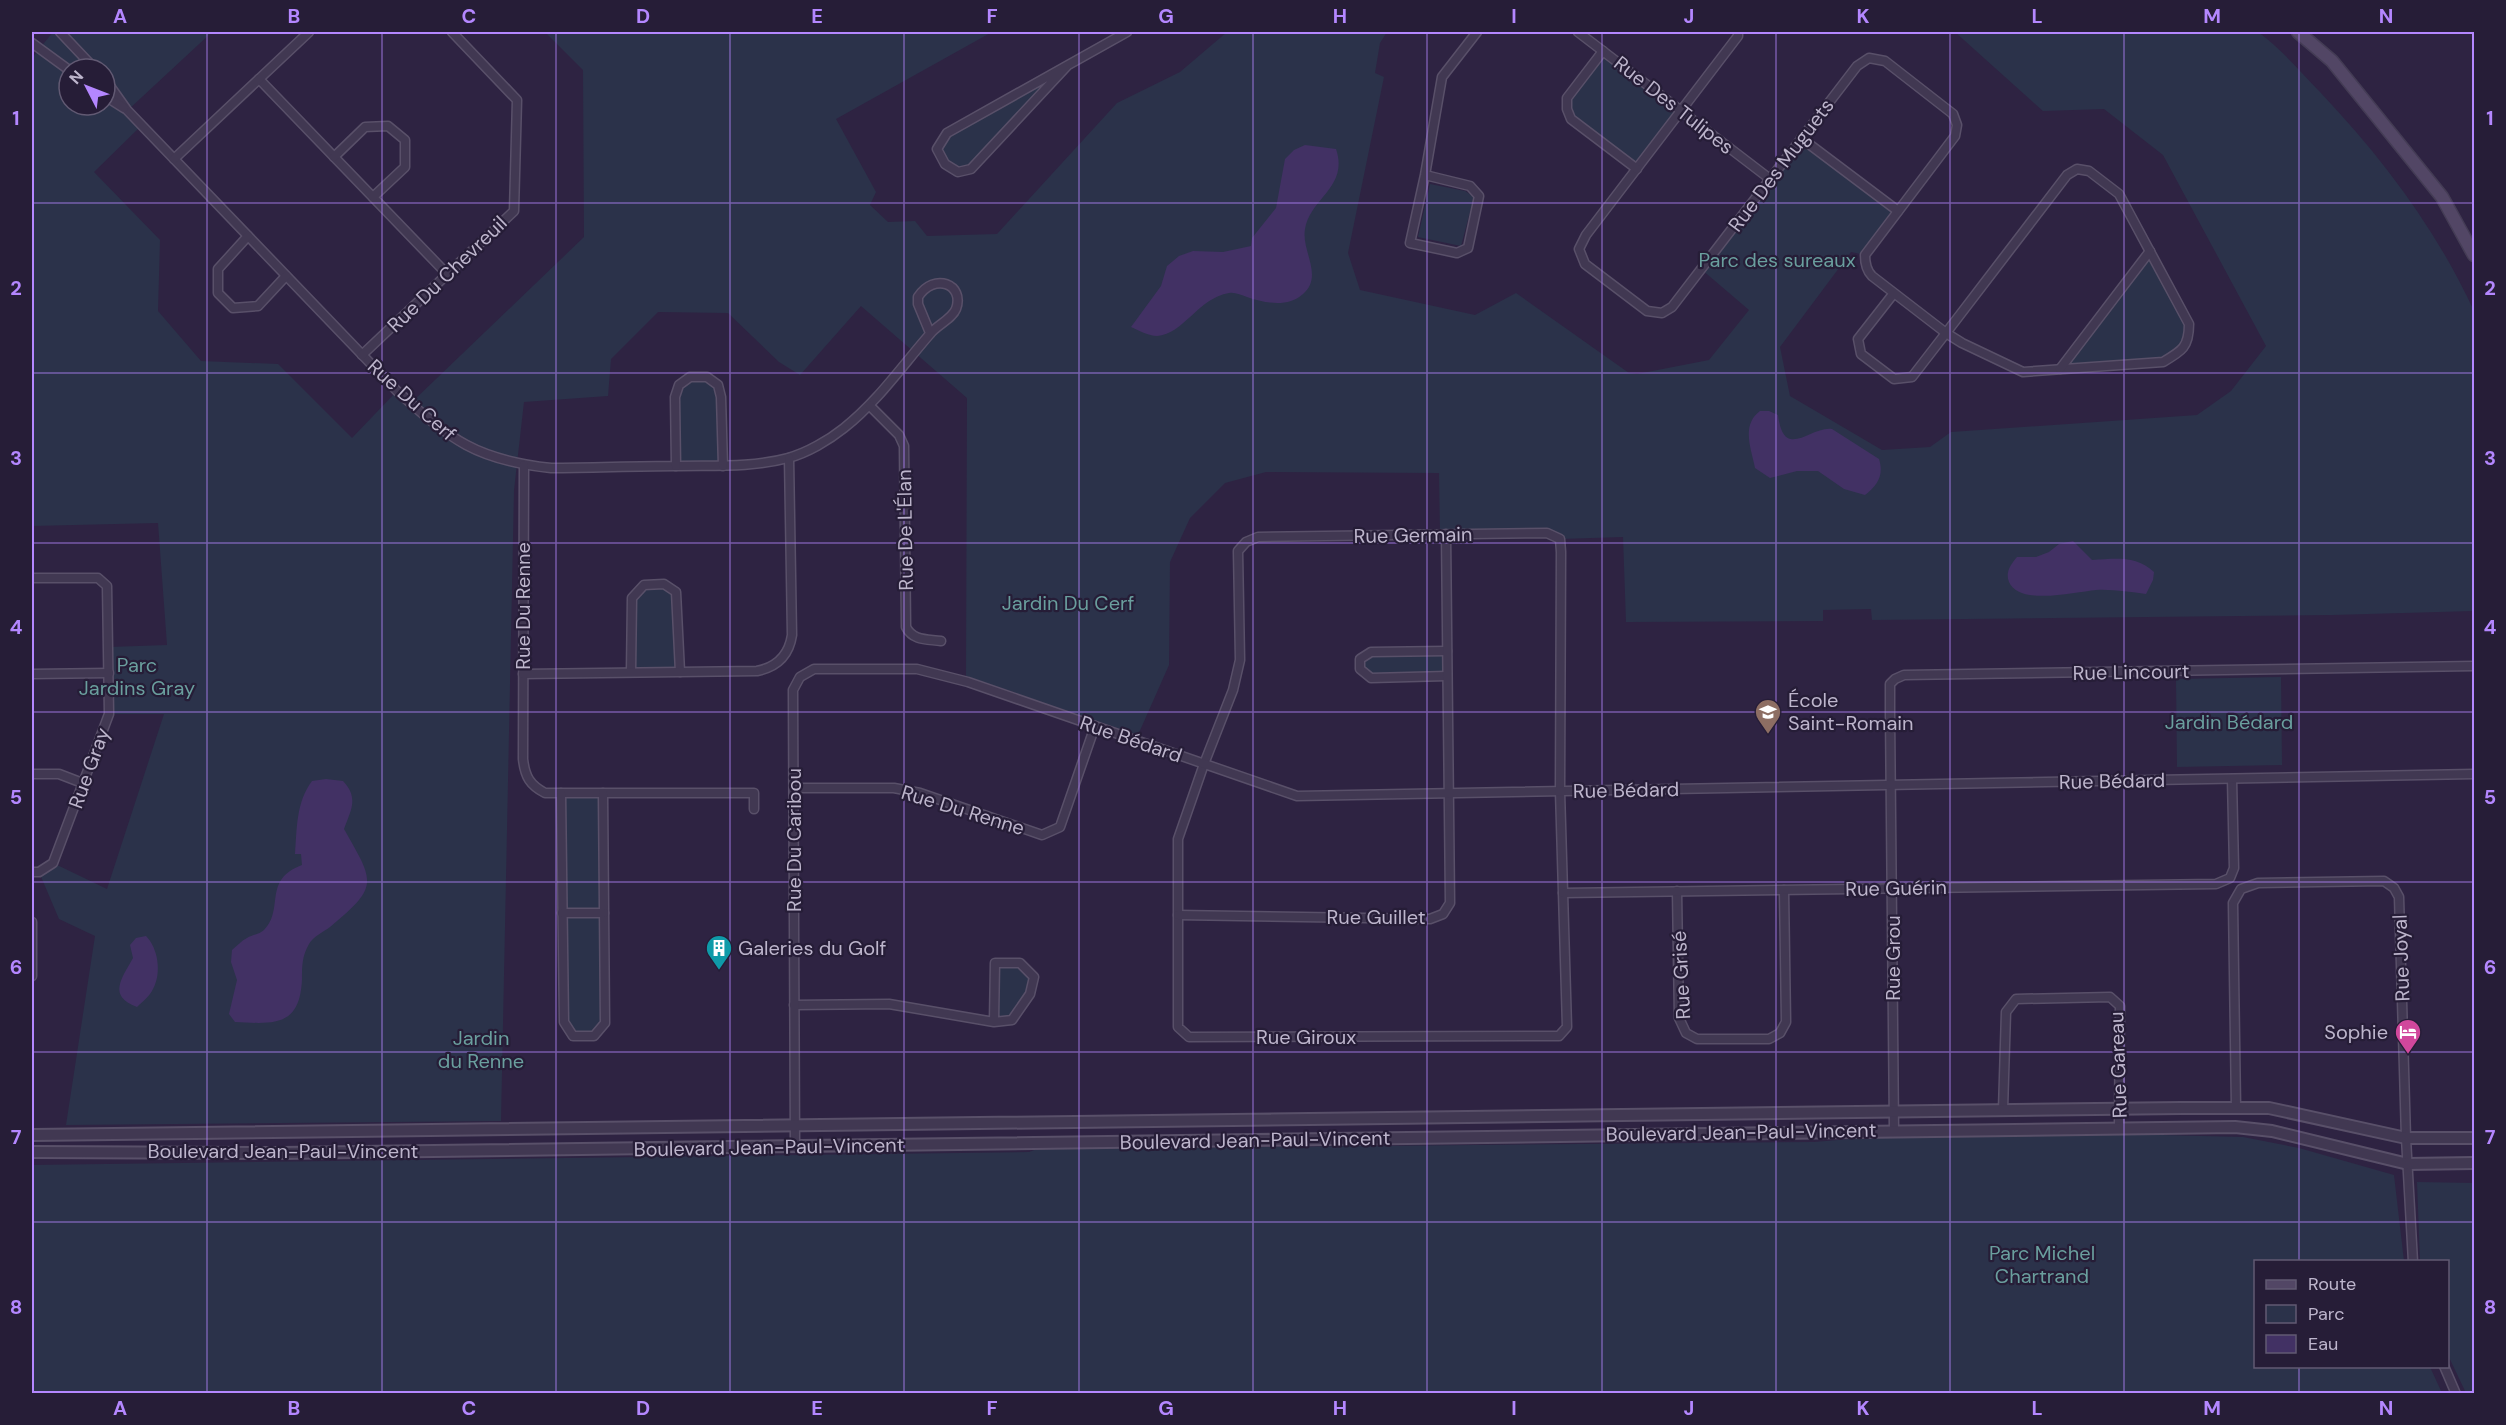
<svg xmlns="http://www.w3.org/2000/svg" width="2506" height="1425" viewBox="0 0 2506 1425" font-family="'DM Sans',sans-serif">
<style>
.green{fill:#2b324a;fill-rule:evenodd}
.water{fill:#423164}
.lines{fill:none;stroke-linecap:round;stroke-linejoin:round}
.minor-casing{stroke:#595069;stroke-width:11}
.tertiary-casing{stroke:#595069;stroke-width:14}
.secondary-casing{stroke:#443c55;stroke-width:15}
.minor{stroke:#413852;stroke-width:8}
.tertiary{stroke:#413852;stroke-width:10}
.secondary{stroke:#524665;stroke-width:12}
.grid{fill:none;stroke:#b487ff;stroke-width:1.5;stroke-opacity:0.55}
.labels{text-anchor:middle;stroke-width:4.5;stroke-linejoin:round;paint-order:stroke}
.street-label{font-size:20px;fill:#bdb5cc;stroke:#261d37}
.park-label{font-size:20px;fill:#6a9f9e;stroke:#261d37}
.poi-label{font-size:20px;fill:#bdb5cc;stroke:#261d37;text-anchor:start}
.neatline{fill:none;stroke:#b487ff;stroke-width:2}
.grid-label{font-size:20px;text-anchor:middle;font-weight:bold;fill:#b487ff}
</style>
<rect width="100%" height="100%" fill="#2e2342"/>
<g class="green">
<path d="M53,32H212L128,110L142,125L94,172L160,240L158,311L201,361L278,364L352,438L397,391L411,403L584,237L583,70L545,32H992L836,119L876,192L870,205L888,222L915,221L927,236L997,234L1117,103L1180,72L1227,32H1387L1380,43L1375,73L1384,77L1348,253L1360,290L1475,315L1516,293L1629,373L1637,374L1709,360L1749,310L1701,269L1801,138L1898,211L1865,255L1851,252L1780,347L1790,396L1882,450L1930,447L1951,432L2197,415L2231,391L2266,346L2163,155L2104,109L2043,111L1955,32H2258C2281,49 2300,71 2320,92C2383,159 2435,227 2474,311V611L2332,615L1872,620L1871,609L1823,610V621L1626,622L1623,537L1560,539L1547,533L1440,534L1439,473L1266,472L1225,483L1190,518L1170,562L1169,665L1138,735L966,676L967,398L861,306L800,375L779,362L728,313L658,312L611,359L608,396L524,402L514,490L501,1121L66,1125L95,936L59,919L39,872L53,863L107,889L164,714H109V647L167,645L158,523L32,526V58ZM69,69H105V105H69Z"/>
<polygon points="1603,51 1681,111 1637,169 1571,119 1567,98"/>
<polygon points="1067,66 971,169 958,172 937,149 947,133"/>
<polygon points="1430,184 1465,191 1474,197 1461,246 1418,237"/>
<polygon points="2150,251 2189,324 2189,339 2163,362 2060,369"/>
<polygon points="707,377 718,385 723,466 676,466 679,385"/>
<polygon points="664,584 676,592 680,672 631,672 632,598 644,585"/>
<polygon points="1447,651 1447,676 1371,678 1360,669 1360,659 1371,652"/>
<polygon points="2281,677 2282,765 2177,767 2176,679"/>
<polygon points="561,793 603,793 605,1023 594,1036 573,1036 564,1022"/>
<polygon points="995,963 1020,963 1034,977 1030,994 1012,1020 994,1022"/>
<polygon points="2121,1134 2243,1137 2299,1148 2394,1175 2404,1261 2256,1262 2256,1366 2430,1367 2442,1393 32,1393 32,1165 1029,1152 1037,1149 1814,1142 1862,1138"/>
<polygon points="2417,1182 2474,1183 2474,1393 2466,1393 2448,1355 2448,1262 2420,1261"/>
</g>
<g class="water">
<path d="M1305,145L1336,149C1349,187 1310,198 1305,229C1301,251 1324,276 1303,294C1288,308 1264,303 1247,297C1241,295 1235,292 1229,293C1198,298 1184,334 1157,336C1149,336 1138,330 1131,327L1161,286L1167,266L1179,256L1193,251L1223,252L1251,246L1252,238L1276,208L1285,159L1294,150Z"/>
<path d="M1760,411H1769L1778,415C1784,462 1810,426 1832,429L1879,459C1884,475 1878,485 1865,495L1844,489L1818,471H1797L1770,478L1755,468C1751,448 1741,425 1760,411Z"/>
<path d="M2073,541L2092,560C2116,559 2135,555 2154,572L2153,580L2146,594C2130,592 2112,589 2096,590C2075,592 2019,606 2009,582C2005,572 2011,564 2017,557H2036L2049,552L2059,544Z"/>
<path d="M326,779L343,781C359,798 351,810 344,829C374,882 380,886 330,927C323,932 313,937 309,944C302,956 302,966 302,979C300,1027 274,1024 235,1022L229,1014L237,980L231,962L232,950C237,946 241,941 247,938C252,935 260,934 264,930C285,909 262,880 302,865L301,854H295C297,829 296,802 312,781Z"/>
<path d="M146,936C158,948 162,973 153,989C150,996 142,1002 137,1007C107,996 122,978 133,958L130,945L136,938Z"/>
</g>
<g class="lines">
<g class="minor-casing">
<g id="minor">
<polyline points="60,32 95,69"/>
<polyline points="1578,32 1770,179"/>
<path d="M1738,32V36L1586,235L1579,249L1585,264L1647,311L1662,313L1672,307L1857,66L1869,58L1885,61L1953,114L1957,125L1955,136L1865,255C1865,263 1866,270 1872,276L1946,333L1962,343L2023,372L2163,362C2182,351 2189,347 2189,324L2119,194L2089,171L2077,169L2067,175L1956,320L1912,377L1894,379L1861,354L1858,339L1894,293"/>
<polyline points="32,43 69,70"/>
<polyline points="1603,51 1567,98 1567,109 1571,119 1637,169"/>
<polyline points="1067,66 971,169 958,172 945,164 937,149 947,133 1127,32"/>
<path d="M105,79L127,110L397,391C451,440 476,460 551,468C592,468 633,466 675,466C712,465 751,468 788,458C807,453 829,440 844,428C878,401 902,366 930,334C937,325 952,319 956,309C965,284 934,272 918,297V304L930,333"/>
<polyline points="259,79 447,274"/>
<polyline points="105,96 124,108"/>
<polyline points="1801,138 1898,211"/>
<polyline points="334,157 365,127 388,126 405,140 405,167 373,197"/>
<polyline points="174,159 309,32"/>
<polyline points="1425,175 1470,186 1479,196 1468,248 1457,253 1410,243 1425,175 1442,77 1477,32"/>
<polyline points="248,236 218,269 218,293 233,308 258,306 286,276"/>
<polyline points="362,355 514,211 517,100 452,32"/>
<polyline points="2060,369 2150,251"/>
<path d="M870,406L899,435L904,446L906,627C913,641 927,639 941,641"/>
<path d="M524,465L523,759C525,777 530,785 545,793H754V809"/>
<polyline points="676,466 675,397 679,385 690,377 707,377 718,385 721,397 723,466"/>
<polygon points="1547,533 1560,539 1561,552 1560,791 1567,1027 1559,1036 1189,1037 1178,1027 1178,839 1204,764 1233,690 1240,660 1238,551 1246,542 1258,537"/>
<polyline points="32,578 98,578 107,586 109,714 53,863 39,872 32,872"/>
<polyline points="1447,651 1371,652 1360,659 1360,669 1371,678 1447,676"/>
<polyline points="631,672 632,598 644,585 664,584 676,592 680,672"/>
<polyline points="32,674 109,673"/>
<path d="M523,674L757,671C777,667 789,655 792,635L789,458"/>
<polyline points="32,774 59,774 85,784"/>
<polyline points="794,788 894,788 920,793 1042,835 1060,827 1095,726"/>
<polyline points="561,793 564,1022 573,1036 594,1036 605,1023 603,793"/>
<polyline points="1677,891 1679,1018 1686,1033 1697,1039 1769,1039 1780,1033 1786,1022 1784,890"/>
<polyline points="1563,893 2216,884 2230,878 2234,868 2232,779"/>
<polyline points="562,913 604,913"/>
<polyline points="1178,915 1430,919 1443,914 1450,903 1446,534"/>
<polyline points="32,976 32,922"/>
<polyline points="794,1005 889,1004 994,1022 1012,1020 1030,994 1034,977 1020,963 995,963 994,1022"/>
<polyline points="2236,1108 2233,903 2241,889 2258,883 2384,881 2394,888 2399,897 2406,1138 2413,1262"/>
<polyline points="2003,1110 2006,1012 2016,999 2110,997 2120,1006 2119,1127"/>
<polyline points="1894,1130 1890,713 1890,684 1895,679 1904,675 2474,666"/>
<polyline points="795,1147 793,690 800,677 814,669 917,669 968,682 1297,796 2474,774"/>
<polyline points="2444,1366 2456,1394"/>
</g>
</g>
<g class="tertiary-casing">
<g id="tertiary">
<polyline points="32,1135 2181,1108 2269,1108 2406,1138 2474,1138"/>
<polyline points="32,1152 281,1153 2235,1127 2272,1131 2408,1164 2474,1163"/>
</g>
</g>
<g class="secondary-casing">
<polyline id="secondary" points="2298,32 2332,61 2442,197 2474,255"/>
</g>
<use href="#minor" class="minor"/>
<use href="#tertiary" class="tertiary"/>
<use href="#secondary" class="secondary"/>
</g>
<path class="grid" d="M207,32V1394M382,32V1394M556,32V1394M730,32V1394M904,32V1394M1079,32V1394M1253,32V1394M1427,32V1394M1602,32V1394M1776,32V1394M1950,32V1394M2124,32V1394M2299,32V1262M32,203H2474M32,373H2474M32,543H2474M32,712H2474M32,882H2474M32,1052H2474M32,1222H2474M2299,1366V1394"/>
<defs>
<g id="school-pin" transform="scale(1.35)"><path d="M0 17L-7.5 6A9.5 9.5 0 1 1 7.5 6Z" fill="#8d6e63" stroke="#261d37"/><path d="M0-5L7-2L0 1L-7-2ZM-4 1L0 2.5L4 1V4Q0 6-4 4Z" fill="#fff"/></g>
<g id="building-pin" transform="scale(1.35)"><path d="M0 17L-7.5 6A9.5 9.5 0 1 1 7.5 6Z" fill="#0f9aa8" stroke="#261d37"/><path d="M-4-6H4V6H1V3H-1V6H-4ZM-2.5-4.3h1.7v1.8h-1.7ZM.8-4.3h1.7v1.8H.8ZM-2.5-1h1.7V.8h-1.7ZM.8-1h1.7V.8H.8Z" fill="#fff"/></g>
<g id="hotel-pin" transform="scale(1.35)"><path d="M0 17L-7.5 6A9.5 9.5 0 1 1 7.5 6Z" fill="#d1479c" stroke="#261d37"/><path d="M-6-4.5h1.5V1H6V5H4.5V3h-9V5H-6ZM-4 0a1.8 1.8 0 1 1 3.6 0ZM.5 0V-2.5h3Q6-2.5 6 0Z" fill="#fff"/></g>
</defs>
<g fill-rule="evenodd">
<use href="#school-pin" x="1768" y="712"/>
<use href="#building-pin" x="719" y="948"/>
<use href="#hotel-pin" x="2408" y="1032"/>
</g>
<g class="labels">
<g class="street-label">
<text transform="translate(1674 105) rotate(38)" y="7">Rue Des Tulipes</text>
<text transform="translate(1781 165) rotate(-53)" y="7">Rue Des Muguets</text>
<text transform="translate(447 274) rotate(-44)" y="7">Rue Du Chevreuil</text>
<text transform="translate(412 400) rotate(42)" y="7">Rue Du Cerf</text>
<text transform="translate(905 530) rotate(-91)" y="7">Rue De L'Élan</text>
<text transform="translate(1413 535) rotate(-1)" y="7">Rue Germain</text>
<text transform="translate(523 606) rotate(-90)" y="7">Rue Du Renne</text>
<text transform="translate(2131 672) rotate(-1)" y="7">Rue Lincourt</text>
<text transform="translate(1131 739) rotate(19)" y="7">Rue Bédard</text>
<text transform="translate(89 768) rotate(-70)" y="7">Rue Gray</text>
<text transform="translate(2112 781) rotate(-1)" y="7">Rue Bédard</text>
<text transform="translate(1626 790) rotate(-1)" y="7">Rue Bédard</text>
<text transform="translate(963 810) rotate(17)" y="7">Rue Du Renne</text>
<text transform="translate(794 840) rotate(-90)" y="7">Rue Du Caribou</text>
<text transform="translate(1896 888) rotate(-1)" y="7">Rue Guérin</text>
<text x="1376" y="924">Rue Guillet</text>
<text transform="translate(1893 958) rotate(-90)" y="7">Rue Grou</text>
<text transform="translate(2401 958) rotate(-92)" y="7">Rue Joyal</text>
<text transform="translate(1681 975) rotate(-93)" y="7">Rue Grisé</text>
<text x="1306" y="1044">Rue Giroux</text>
<text transform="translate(2118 1065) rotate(-92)" y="7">Rue Gareau</text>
<text transform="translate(1741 1132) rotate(-1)" y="7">Boulevard Jean-Paul-Vincent</text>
<text transform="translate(1255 1140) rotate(-1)" y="7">Boulevard Jean-Paul-Vincent</text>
<text transform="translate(769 1147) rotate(-1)" y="7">Boulevard Jean-Paul-Vincent</text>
<text x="283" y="1158">Boulevard Jean-Paul-Vincent</text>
</g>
<g class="park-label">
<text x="1777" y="267">Parc des sureaux</text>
<text x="1068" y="610">Jardin Du Cerf</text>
<text x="137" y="672">Parc<tspan x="137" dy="23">Jardins Gray</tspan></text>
<text x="2229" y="729">Jardin Bédard</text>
<text x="481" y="1045">Jardin<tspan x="481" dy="23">du Renne</tspan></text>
<text x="2042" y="1260">Parc Michel<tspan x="2042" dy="23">Chartrand</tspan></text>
</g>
<g class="poi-label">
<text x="1788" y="707">École<tspan x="1788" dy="23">Saint-Romain</tspan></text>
<text x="738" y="955">Galeries du Golf</text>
<text x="2388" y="1039" text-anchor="end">Sophie</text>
</g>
</g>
<rect width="2506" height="1425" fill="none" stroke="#261d37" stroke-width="66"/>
<rect x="2254" y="1260" width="195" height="108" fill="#261d37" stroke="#625a73" stroke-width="1.5"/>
<rect x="2266" y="1280" width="30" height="9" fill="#524665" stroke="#625a73" stroke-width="1.5"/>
<text x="2308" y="1290" font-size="18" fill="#bdb5cc">Route</text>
<rect x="2266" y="1305" width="30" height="18" fill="#2b324a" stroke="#625a73" stroke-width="1.5"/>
<text x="2308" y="1320" font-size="18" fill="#bdb5cc">Parc</text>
<rect x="2266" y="1335" width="30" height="18" fill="#423164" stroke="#625a73" stroke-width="1.5"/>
<text x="2308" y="1350" font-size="18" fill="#bdb5cc">Eau</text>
<g transform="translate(87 87) rotate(312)"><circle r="28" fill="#261d37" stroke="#625a73" stroke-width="1.5"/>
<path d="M0-4.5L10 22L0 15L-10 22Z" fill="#b487ff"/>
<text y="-9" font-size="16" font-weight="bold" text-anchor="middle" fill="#bdb5cc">N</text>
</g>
<rect x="33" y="33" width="2440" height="1359" class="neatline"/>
<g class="grid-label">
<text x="120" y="23">A</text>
<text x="294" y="23">B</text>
<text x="469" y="23">C</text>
<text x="643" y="23">D</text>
<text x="817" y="23">E</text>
<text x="992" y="23">F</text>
<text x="1166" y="23">G</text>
<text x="1340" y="23">H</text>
<text x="1514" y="23">I</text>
<text x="1689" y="23">J</text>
<text x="1863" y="23">K</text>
<text x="2037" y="23">L</text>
<text x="2212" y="23">M</text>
<text x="2386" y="23">N</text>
<text x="16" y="125">1</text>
<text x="2490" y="125">1</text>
<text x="16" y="295">2</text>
<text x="2490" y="295">2</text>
<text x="16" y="465">3</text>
<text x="2490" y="465">3</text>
<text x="16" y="634">4</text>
<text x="2490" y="634">4</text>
<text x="16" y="804">5</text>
<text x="2490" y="804">5</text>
<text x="16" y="974">6</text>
<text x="2490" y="974">6</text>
<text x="16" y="1144">7</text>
<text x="2490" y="1144">7</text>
<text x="16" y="1314">8</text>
<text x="2490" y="1314">8</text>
<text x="120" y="1415">A</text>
<text x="294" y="1415">B</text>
<text x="469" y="1415">C</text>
<text x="643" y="1415">D</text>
<text x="817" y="1415">E</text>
<text x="992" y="1415">F</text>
<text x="1166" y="1415">G</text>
<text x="1340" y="1415">H</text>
<text x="1514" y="1415">I</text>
<text x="1689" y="1415">J</text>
<text x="1863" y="1415">K</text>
<text x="2037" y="1415">L</text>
<text x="2212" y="1415">M</text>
<text x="2386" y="1415">N</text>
</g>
</svg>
